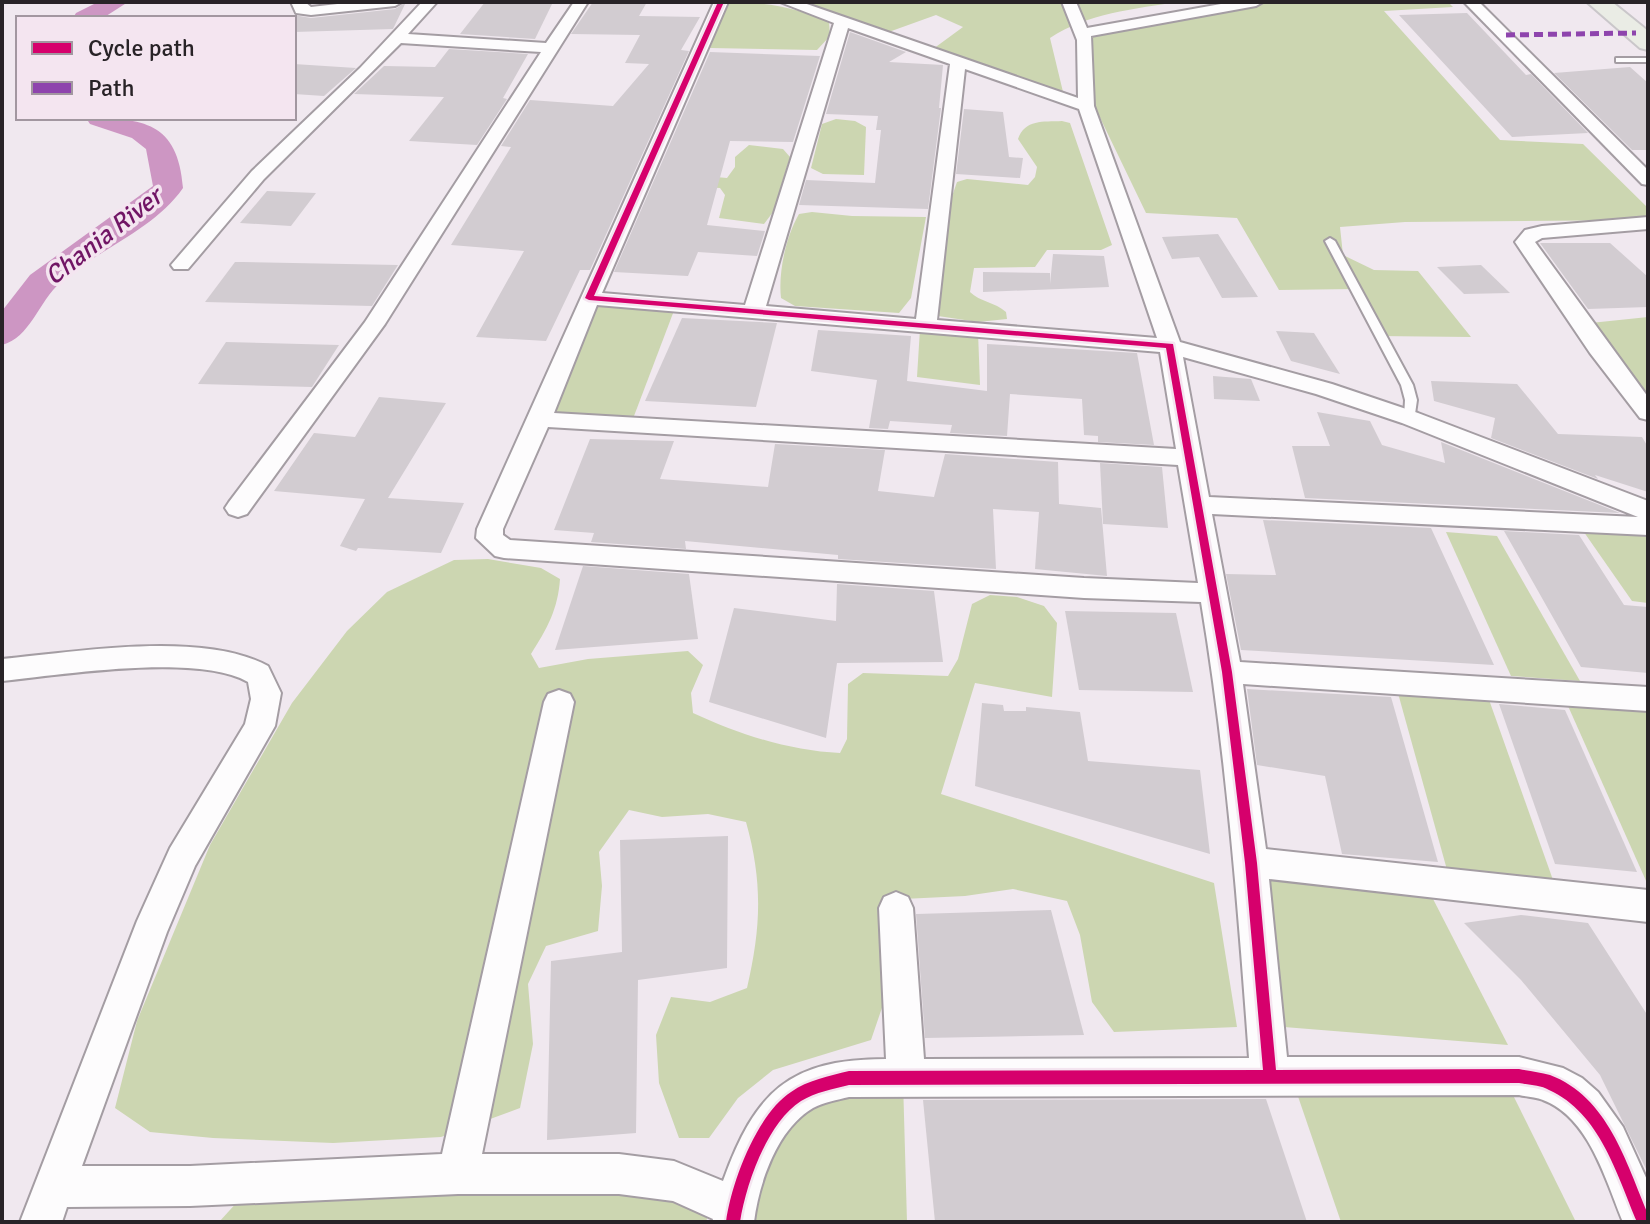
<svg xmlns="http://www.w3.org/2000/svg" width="1650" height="1224" viewBox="0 0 1650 1224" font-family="Signika,sans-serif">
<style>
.green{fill:#ccd6b1}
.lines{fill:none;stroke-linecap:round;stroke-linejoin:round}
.river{fill:#cd96c3;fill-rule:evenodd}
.building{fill:#d2ccd1}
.service-casing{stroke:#a49da3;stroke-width:4}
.minor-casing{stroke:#a49da3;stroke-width:4}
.trunk-casing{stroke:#cac7ca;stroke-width:4}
.service{fill:#fdfcfd;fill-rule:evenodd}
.minor{fill:#fdfcfd;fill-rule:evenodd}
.trunk{fill:#eaece5;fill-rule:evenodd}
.quiet{stroke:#8e44ad;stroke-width:5;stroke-dasharray:9 5;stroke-linecap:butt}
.cycleway-casing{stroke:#f4e5f0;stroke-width:5}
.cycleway{fill:#d6006c;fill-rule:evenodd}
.labels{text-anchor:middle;stroke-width:7;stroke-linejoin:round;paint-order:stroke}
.far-water-label{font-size:26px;font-style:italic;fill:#711565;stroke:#f4e5f0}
</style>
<rect width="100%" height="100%" fill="#f0e8ef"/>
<g class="green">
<path d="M727,2C764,2 795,7 829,22L830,36L817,50L710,48Z"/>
<path d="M790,2H1178C1134,9 1088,13 1050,38L1064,96L933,49L963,27L936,15L886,33Z"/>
<polygon points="1267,2 1448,2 1453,7 1384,11 1500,140 1583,144 1648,208 1648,220 1405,222 1340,227 1343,255 1374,270 1418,271 1471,337 1377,336 1354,289 1279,290 1237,218 1146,213 1091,99 1086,38"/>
<polygon points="836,119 855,121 866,127 864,175 823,174 811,168 822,124"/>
<path d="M1062,121L1070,123L1112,245L1101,250H1047L1035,267L974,268L970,292C980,302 995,302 1006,312L1007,319L978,322L938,316L949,205L957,182L967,179L1028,185L1035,177L1037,167L1018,139C1025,119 1043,122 1062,121Z"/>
<polygon points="749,145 783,149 790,157 773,212 764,224 719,218 725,195 720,188 687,186 705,176 727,178 735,167 735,157"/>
<path d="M812,212L852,216L926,217L911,298L899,313L795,306L781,298C778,273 786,236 799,214Z"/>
<polygon points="594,302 675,308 634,416 549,414"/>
<polygon points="1648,317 1648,407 1581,324"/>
<polygon points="920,329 978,332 980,385 917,377"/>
<polygon points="1579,525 1648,528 1648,603 1632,601"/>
<polygon points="1446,532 1497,536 1580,681 1511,676"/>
<path d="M488,559L541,568L560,579C558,609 547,629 531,654L539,668L588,659L688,651L703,665L691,693L693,713C738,734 790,751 840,753L847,739L848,684L863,673L948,676L958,659L972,604L990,595L1017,597L1044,606L1057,623L1052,697L975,683L941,794L1214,883L1237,1027L1114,1032L1092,1002L1080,935L1067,901L1013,889L965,896L903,899L886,996L871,1040L773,1070L738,1098L709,1138H679L659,1083L656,1035L671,997L710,1002L747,988C761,928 763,882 746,822L708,814L662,817L629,810L599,852L602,886L598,931L546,946L528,984L533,1044L520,1108L441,1137L333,1143L213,1138L150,1132L115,1108L137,1021L210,845L292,703L347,631L387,592L454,560Z"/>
<polygon points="1396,686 1487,694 1553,880 1449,877"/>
<polygon points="1564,697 1648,702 1648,883 1647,883"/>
<polygon points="1247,876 1431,895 1508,1045 1284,1027"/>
<polygon points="1291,1076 1506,1081 1576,1222 1341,1222"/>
<polygon points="903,1080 907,1222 750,1222 776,1125 837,1096"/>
<polygon points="650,1181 708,1215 706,1222 219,1222 250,1188"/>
</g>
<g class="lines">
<g class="river">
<polygon points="98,2 128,2 103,18 73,18 76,13"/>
<path d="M86,118C143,118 178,122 183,188C154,230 98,249 60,283C39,301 30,338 2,345V311L30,275L153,186L146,149L132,138L90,124Z"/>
</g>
</g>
<g class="building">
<polygon points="406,2 393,29 294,32 294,15 311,18 395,9"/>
<polygon points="485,2 553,2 535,39 460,34"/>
<polygon points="593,2 647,2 639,16 700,17 681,50 689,51 590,270 580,270 546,341 476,337 524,251 451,245 511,147 501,146 530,100 613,106 649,64 625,63 640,35 571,34"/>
<polygon points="1467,13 1526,75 1531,74 1588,133 1512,137 1399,15"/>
<polygon points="850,32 906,52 889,62 943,65 939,108 941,108 928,209 799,205 806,180 875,183 881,130 876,130 878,116 826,114"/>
<polygon points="449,49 528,54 503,98 507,99 477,145 409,141 444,97 354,94 384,66 435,67"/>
<polygon points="710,52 820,56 793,142 730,141 707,225 765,231 757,256 698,252 688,276 614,272"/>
<polygon points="294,64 356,68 324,96 294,94"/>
<polygon points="1630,67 1648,83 1648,150 1632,150 1554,73"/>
<polygon points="964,109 1003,112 1009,157 1023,158 1020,178 956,174"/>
<polygon points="267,191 316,193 291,226 240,223"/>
<polygon points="1218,234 1258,297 1222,298 1199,257 1172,259 1162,237"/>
<polygon points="1540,243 1610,243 1648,277 1648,307 1588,309"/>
<polygon points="1053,254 1104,256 1109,287 983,292 983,272 1050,273 1050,284"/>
<polygon points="235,262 243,262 398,265 372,306 205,302"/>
<polygon points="1481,265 1510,293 1464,294 1437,267"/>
<polygon points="682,318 777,323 756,407 645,401"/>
<polygon points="818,330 911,336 907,381 987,391 987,344 1137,353 1154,445 1098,442 1098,436 1084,435 1082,399 1010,394 1007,436 950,433 952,425 890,421 888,429 869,428 877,380 811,371"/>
<polygon points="1276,331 1314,333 1340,374 1291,361"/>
<polygon points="226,342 339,345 312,387 198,384"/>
<polygon points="1213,376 1251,379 1260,401 1214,399"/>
<polygon points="1431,381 1517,384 1558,434 1642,437 1648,447 1648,492 1595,475 1598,479 1491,438 1495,418 1434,401"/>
<polygon points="379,397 446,403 388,498 464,503 441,553 358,548 356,551 340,546 365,499 274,491 314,433 355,437"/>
<polygon points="1317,412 1370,421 1382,445 1445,463 1441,442 1620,513 1305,498 1292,446 1330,446"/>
<polygon points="590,439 674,441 660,479 768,487 775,444 885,450 878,491 934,497 945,454 1058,462 1059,504 1101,508 1107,576 1035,569 1039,512 993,509 996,569 838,559 838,555 685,541 686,549 591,542 594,533 554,530"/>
<polygon points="1100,463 1162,467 1168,528 1103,524"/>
<polygon points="1263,520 1431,528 1494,665 1241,650 1226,574 1276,575"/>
<polygon points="1504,531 1579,535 1624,605 1648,607 1648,673 1581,667"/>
<polygon points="583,566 689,574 698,639 555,650"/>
<polygon points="837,584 934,591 943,662 837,663 826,738 709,702 734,608 836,621"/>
<polygon points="1065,611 1176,613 1193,692 1079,690"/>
<polygon points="1247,689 1391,697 1438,862 1342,854 1325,776 1257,765"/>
<polygon points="982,703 1003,705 1004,711 1026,711 1026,707 1080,712 1088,761 1200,770 1210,854 975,786"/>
<polygon points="1499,704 1565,710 1637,872 1555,864"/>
<polygon points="728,836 727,968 638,980 636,1133 547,1140 551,961 622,952 620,840"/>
<polygon points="1051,910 1084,1035 925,1038 916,914"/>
<polygon points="1521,915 1588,923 1648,1016 1648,1173 1600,1075 1521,980 1464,923"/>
<polygon points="1266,1099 1307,1222 935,1222 923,1100"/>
</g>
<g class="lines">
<g class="service-casing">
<g id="service">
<polygon points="1619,58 1648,58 1648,62 1616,62 1616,58"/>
<polygon points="1330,238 1335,241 1413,385 1417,400 1414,421 1410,422 1404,418 1405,400 1401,385 1325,241"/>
</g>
</g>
<g class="minor-casing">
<g id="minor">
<polygon points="291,2 305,2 311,7 355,2 402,2 395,6 311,15 296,13"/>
<polygon points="422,2 437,2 408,34 546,43 574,2 588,2 385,324 247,514 238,517 229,514 225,508 229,502 365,322 541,52 401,43 264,179 188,269 174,269 171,265 252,171 360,68"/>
<path d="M714,2H728L602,293L745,305L834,23L780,2H801L1078,98L1077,40L1062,2H1076L1087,28L1232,2H1263L1256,6L1091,36L1094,106L1180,342L1332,384L1418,413L1648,501V535L1212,514L1240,662L1648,687V711L1243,684L1266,849L1648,890V922L1269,879L1287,1057H1519L1563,1068L1582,1078L1598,1092L1623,1127L1648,1182V1222H1623C1606,1181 1589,1117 1543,1100C1536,1097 1527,1097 1519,1095L849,1097C837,1100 824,1102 813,1108C777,1129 759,1183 754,1222H712L713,1219L673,1201L619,1194H458L190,1206L67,1207L62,1222H20L137,921L170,848L245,724L251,699L248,682C197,653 62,675 2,681V659C76,652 202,630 268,666L281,693L275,726L195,866L167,932L82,1166H190L442,1154L544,702L548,694L559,690L570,694L574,702L482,1154H619L674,1161L723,1181C755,1092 789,1059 886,1059L879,908L884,897L896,892L908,897L913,908L924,1059L1249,1058C1238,905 1226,753 1201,602L1084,598L504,558L495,556L476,538L477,529ZM848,28L950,64L916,319L766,306ZM965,69L1079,109L1157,338L937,320ZM597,305L1160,352L1176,449L554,413ZM1183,357L1316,394L1402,423L1638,517L1209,497ZM548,427L1178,465L1198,583L1084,578L510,540L503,535V529Z"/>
<polygon points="1464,2 1479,2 1648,170 1648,185 1642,184"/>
<polygon points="1648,217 1648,229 1542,238 1535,242 1648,397 1648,420 1640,418 1590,353 1515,242 1525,230 1542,226"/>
</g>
</g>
<g class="trunk-casing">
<polygon id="trunk" points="1587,2 1612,2 1648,31 1648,50 1640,48"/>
</g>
<use href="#service" class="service"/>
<use href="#minor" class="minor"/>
<use href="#trunk" class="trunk"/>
<polyline class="quiet" points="1506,35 1636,33"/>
<g class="cycleway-casing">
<path id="cycleway" d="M718,2H724L594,296L1173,344L1232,672L1257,863L1276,1070L1519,1069C1529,1071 1540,1072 1550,1075C1608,1097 1626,1162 1648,1214V1222H1637C1617,1175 1600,1113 1549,1090C1540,1085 1529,1085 1519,1083L849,1085C833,1089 816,1092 801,1101C767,1123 746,1184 740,1222H726C731,1183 757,1114 791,1092C808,1080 829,1076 849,1071L1263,1070L1245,863L1222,672L1166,348L589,300L585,298Z"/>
</g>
<use href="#cycleway" class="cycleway"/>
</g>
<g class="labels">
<g class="far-water-label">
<text transform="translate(103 236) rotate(-38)" y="9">Chania River</text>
</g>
</g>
<rect width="1650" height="1224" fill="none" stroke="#282327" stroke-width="8"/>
<rect x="16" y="16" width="280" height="104" fill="#f4e5f0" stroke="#a297a0" stroke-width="2"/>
<rect x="32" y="42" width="40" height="12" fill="#d6006c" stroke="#a297a0" stroke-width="2"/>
<text x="88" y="56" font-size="24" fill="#282327">Cycle path</text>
<rect x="32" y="82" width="40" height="12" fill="#8e44ad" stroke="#a297a0" stroke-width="2"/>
<text x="88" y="96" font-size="24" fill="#282327">Path</text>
</svg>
